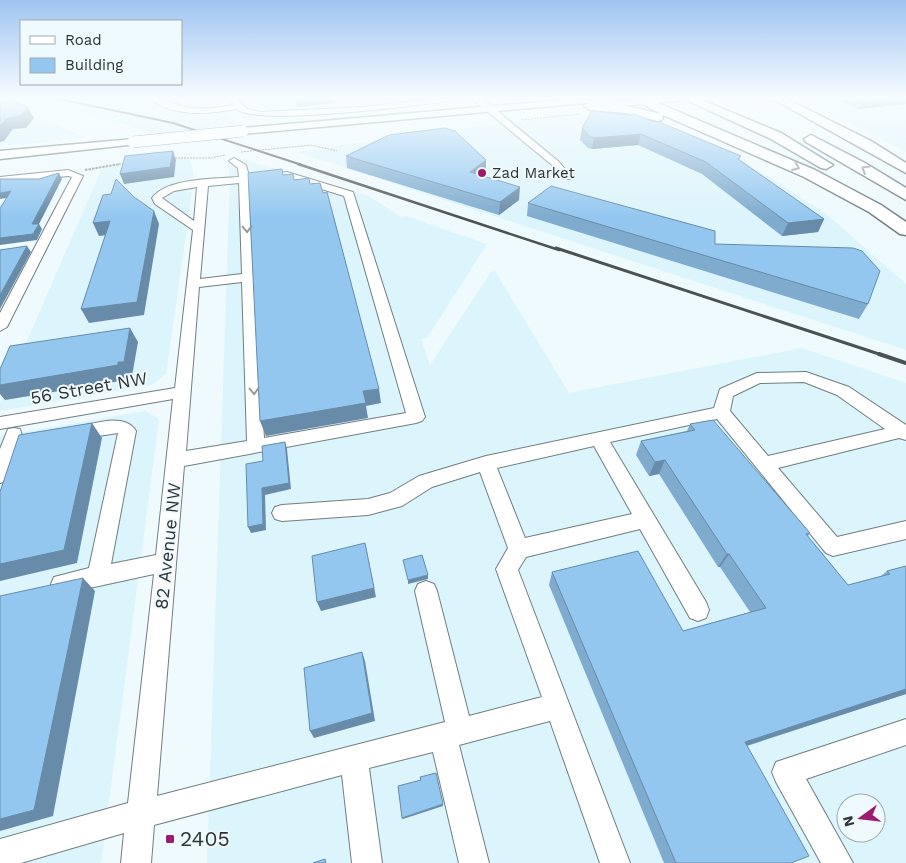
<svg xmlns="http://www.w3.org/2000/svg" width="906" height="863" viewBox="0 0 906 863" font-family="'Work Sans',sans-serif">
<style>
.built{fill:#dcf4fb;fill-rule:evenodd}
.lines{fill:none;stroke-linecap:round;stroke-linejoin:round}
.minor-casing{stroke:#707e81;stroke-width:2}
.major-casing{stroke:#707e81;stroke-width:3}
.highway-casing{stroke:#707e81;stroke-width:3}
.path-far1{stroke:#858d90;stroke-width:1;stroke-dasharray:2 1;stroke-linecap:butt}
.path{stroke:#858d90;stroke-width:2;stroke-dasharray:2.5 1;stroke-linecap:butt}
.minor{fill:#fff;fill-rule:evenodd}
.major{fill:#fff;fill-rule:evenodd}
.highway{fill:#fff;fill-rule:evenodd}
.rail-far3{stroke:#4b5253;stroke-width:2}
.rail-far2{stroke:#4b5253;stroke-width:2.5}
.rail-far1{stroke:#4b5253;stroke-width:3}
.rail{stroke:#4b5253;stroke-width:4}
.major-bridge-casing{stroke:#707e81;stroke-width:12;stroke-linecap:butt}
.major-bridge{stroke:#fff;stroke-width:11}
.wall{fill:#7eabce}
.shaded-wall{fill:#678ba8}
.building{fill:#93c7f0;stroke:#678ba8}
.oneway{stroke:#969a9a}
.poi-dot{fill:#9d1b6e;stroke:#eefafe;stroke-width:2}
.labels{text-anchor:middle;stroke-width:4;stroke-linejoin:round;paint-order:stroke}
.far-poi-label{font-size:15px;fill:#2e3435;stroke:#eefafe;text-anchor:start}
.street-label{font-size:18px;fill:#2e3435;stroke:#eefafe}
.near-poi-label{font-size:21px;fill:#2e3435;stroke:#eefafe;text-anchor:start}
</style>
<rect width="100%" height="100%" fill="#eefafe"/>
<g class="built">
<polygon points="22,98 218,98 238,126 158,134 56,105"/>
<polygon points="251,98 431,98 269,110 260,108"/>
<polygon points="792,98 906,98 906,152 849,123"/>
<polygon points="0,109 15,109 87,138 0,146"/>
<polygon points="585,115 643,120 728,154 773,179 826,214 906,284 906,350 297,152 453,129"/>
<polygon points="190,157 194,177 166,374 151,385 0,411 0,403 103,166"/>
<path d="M235,157L369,196L401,217L406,216L487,244L427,338L421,339L430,365L491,272L495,271L569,393L802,348L906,383V863H207L230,178L227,159ZM846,803H876V833H846Z"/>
<polygon points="145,411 159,419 101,863 0,863 0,436"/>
</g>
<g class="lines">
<g class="minor-casing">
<g id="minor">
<path d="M149,98C162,96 174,105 187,107C202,110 218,108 234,105L228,98H236L247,109L261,112L364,107L443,98H463L459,100C427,104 255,127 237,109C209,114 173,118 149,98Z"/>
<polygon points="465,98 483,99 558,161 572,177 571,179 563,179 552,165 477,103"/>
<path d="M234,158L246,165L249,176L287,172L353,192L425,417L422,421L416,423L184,466L157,796L445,722L415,591L418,584L426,581L434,584L437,591L469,716L542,697L496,569L508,548L480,472L432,487L402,506L368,515L282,521L275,519L272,513L275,507L282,505L368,499L390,493L419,476L486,456L714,408L720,389L757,373L806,372L849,387L906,425V440L899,438L778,468L837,537L906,521V539L833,556L826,553L717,419L610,442L706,602L709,610L706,618L698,621L690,618L640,529L526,557L518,570L630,863H600L550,721L459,745L489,863H459L433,752L369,768L382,863H352L342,775L154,825L151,863H121L124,833L21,863H0V839L128,803L154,574L62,594L54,591L51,584L54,577L89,568L118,433L73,440L67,439L64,434L67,429L73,428C91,425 124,411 136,431L111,564L156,555L173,399L0,429V417L175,388L193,230L155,204L152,198C166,178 215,179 239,177L238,168L229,161ZM286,178L344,196L406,413L264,438L249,182ZM239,183L242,274L200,279L208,186ZM197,187L194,221L162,198L174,191ZM242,282L247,441L186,451L199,287ZM804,382L837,395L885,429L768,456L730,411L733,396L760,383ZM594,446L632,514L525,538L497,468Z"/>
<polygon points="68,170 83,176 7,327 0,331 0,313 72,177 68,176 0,183 0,177"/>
<polygon points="14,428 20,429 22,436 40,433 46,435 49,440 46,445 18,450 7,481 0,483 0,449 8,429"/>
<polygon points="906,719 906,745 806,779 853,863 821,863 776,782 772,772 776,762"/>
</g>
</g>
<g class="major-casing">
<g id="major">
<polygon points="585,98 618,98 615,101 682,98 677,101 599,108 594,105 597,102 243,134 237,131 243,128"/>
<polygon points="133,139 139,142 137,144 0,159 0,151"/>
</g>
</g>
<g class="highway-casing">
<g id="highway">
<path d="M632,98H646L815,170L881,205L906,222V235L900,234L869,212L804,177L663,115L662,120L658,121L625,113L590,110L584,106C594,96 647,111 661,114Z"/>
<polygon points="682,98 697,98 781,133 833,165 826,169 821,168 771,139"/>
<polygon points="771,98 785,98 871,141 906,163 906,173"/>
<polygon points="811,135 865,163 906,188 906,200 806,142 804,139"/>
</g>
</g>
<g class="path-far1">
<polyline points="522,120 580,114"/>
<polyline points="241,152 311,145 337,151"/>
<polyline points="172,158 211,158 225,155"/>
<polyline points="113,165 126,163"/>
</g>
<polyline class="path" points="85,170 120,164"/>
<use href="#minor" class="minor"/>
<use href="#major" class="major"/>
<use href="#highway" class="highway"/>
<polyline class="rail-far3" points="55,98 173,123 302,165"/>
<polyline class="rail-far2" points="298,164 559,250"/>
<polyline class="rail-far1" points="556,248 882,355"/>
<polyline class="rail" points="879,354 906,363"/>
<g class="major-bridge-casing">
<polyline id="major-bridge" points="133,142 243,131"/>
</g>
<use href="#major-bridge" class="major-bridge"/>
</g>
<g class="wall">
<polygon points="833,98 906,98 858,109"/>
<polygon points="651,121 741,156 739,160 824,219 818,232 782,236 702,174 638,145 592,149 588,148 580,140 582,128"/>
<polygon points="346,156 486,172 481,176 519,200 499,215 347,168"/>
<polygon points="528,203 715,244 868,304 859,319 527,216"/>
<polygon points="690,424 810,533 808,536 848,585 881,576 887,571 906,566 906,694 747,746 791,863 664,863 549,585 552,572 683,631 750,612 720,567 718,567 659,474 649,476 636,455 641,441 687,431"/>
</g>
<g class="shaded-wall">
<polygon points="307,98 335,98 336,103 297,107 295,99"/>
<polygon points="906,98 906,104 858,109 861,102"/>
<polygon points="28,107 34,118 26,128 13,129 4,141 0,142 0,126 7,118"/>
<polygon points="641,134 638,145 592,149 594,138"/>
<polygon points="173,151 176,160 174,177 124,184 120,174"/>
<polygon points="486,160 486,172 470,185 470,172"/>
<polygon points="59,173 62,179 38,226 39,224 42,229 37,240 0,245 0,238 32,224"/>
<polygon points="520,187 519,200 499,215 500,202"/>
<polygon points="11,191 14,197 0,199 0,193"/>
<polygon points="154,211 159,224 144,315 89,323 81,309"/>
<polygon points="824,219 818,232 782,236 788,223"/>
<polygon points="110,221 116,234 99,236 93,223"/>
<polygon points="27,246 31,252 0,309 0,295"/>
<polygon points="130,328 138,342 132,376 127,377 126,380 5,400 0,394 0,385 118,362"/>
<polygon points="379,389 381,403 366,406 368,418 266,436 260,421 363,391"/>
<polygon points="92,423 102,438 77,563 0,581 0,564"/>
<polygon points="285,442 287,449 291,489 265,495 266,530 251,533 248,527 262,488"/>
<polygon points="665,460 659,474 649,476 655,462"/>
<polygon points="365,543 376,597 321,611 317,602"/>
<polygon points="727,554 729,554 720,567 718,567"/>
<polygon points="428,575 428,579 408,584 408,580"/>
<polygon points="83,578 95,591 53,816 0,831 0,819"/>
<polygon points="362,652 365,661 375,721 314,738 310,731"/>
<polygon points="906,689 906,694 733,750 745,742"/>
<polygon points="443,804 443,806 403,819 402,818"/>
</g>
<g class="building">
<polygon points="852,98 904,98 861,102"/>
<polygon points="10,100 28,107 20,116 7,118 0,126 0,101"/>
<polygon points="592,111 626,115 634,114 651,121 659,122 741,156 738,159 824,219 788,223 706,162 641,134 594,138 590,137 582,128"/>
<polygon points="445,128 455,131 486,160 470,172 520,187 500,202 346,156 389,135"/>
<polygon points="173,151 170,167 120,174 125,156"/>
<polygon points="282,169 283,175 293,174 294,180 309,178 310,184 320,183 323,193 327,192 379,389 363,391 366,403 260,421 248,173"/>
<polygon points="59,173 32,224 39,224 33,234 0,238 0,208 11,191 0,193 0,179 39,179"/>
<polygon points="116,179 134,197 154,211 137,302 81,309 110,221 93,223 103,195 111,194"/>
<polygon points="551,186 715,231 715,244 853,248 862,251 880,271 868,304 528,203"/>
<polygon points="27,246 0,295 0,250"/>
<polygon points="130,328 124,362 118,362 118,365 0,385 0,369 10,346"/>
<polygon points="713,420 810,533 806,534 848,585 890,574 887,571 906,566 906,689 745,742 809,856 791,863 676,863 552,572 638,551 683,631 766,608 729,554 727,554 665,460 655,462 641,441 695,430 690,424"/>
<polygon points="92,423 64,550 0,564 0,492 19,435"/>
<polygon points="285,442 289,483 262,488 263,524 248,527 246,464 263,461 262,446"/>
<polygon points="365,543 374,588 317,602 312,556"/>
<polygon points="422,555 428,575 408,580 403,560"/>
<polygon points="83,578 34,810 0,819 0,596"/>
<polygon points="362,652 372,713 310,731 304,668"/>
<polygon points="436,773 443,804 402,818 398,786 421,780 420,777"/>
<polygon points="325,859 326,863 313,863"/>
</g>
<defs><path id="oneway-chevron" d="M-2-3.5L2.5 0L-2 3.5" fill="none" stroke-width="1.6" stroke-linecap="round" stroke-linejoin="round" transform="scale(1.25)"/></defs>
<g class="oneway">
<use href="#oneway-chevron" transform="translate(796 167) rotate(23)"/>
<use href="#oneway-chevron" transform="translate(865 169) rotate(-149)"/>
<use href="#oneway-chevron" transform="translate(247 229) rotate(88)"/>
<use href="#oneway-chevron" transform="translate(254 391) rotate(88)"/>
</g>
<linearGradient id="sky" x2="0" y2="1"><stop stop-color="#9fc4f1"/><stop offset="0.45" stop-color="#f7fdff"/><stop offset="1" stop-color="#f7fdff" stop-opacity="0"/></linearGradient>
<rect width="906" height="218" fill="url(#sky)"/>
<g class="poi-dot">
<circle cx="482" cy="173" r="5"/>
<rect x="165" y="834" width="10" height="10" rx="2.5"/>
</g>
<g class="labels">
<g class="far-poi-label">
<text x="492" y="178">Zad Market</text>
</g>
<g class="street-label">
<text transform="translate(89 388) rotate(-10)" y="6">56 Street NW</text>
<text transform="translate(168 546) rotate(-84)" y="6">82 Avenue NW</text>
</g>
<g class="near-poi-label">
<text x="180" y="846">2405</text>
</g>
</g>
<rect x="20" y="20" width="162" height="65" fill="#eefafe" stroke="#a1abae"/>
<rect x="30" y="36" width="25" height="8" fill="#ffffff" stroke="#a1abae"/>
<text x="65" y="45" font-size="15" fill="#2e3435">Road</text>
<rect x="30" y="58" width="25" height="15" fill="#93c7f0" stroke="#a1abae"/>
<text x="65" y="70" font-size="15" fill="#2e3435">Building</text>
<g transform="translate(861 818) rotate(255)"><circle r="24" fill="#eefafe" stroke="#a1abae"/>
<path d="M0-4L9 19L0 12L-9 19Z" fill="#9d1b6e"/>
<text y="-8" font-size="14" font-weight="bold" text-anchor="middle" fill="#2e3435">N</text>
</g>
</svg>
